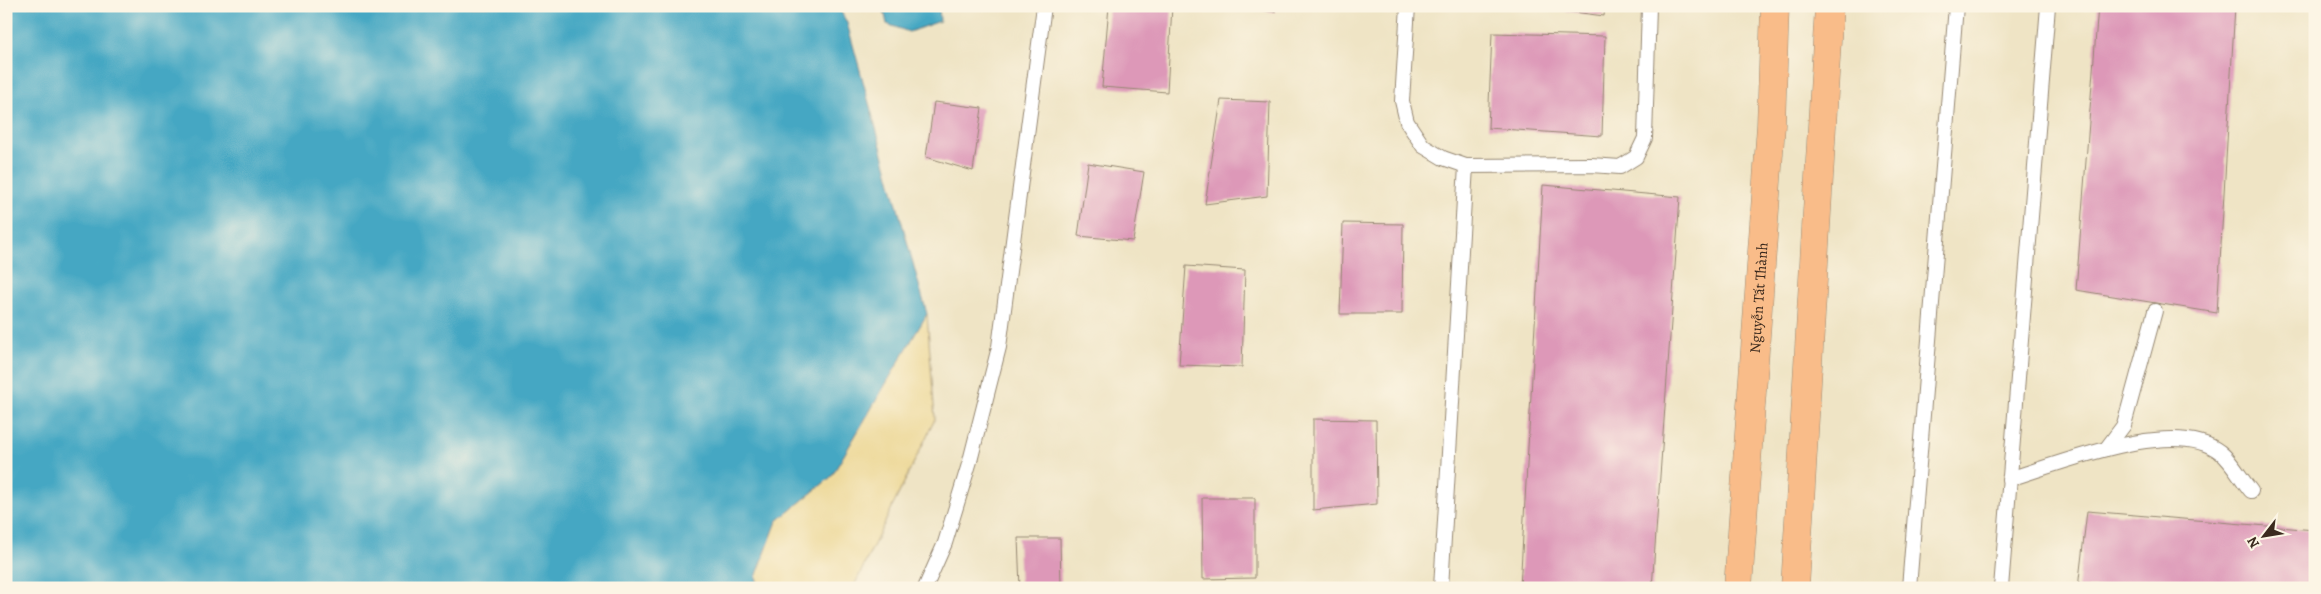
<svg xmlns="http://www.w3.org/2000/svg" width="2321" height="594" viewBox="0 0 2321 594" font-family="Alegreya,serif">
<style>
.sand{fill:#eeda9e;stroke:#94825e}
.water{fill:#44a7c3;stroke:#406870}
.building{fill:#dd98b8}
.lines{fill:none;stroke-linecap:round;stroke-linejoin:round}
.service-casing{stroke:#958772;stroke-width:16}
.primary-casing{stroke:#958772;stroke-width:29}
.service{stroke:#fff;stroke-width:14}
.primary{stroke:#f9bc89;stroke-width:28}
.labels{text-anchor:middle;stroke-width:5;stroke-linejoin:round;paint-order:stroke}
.street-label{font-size:15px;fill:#3b2a1e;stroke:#fcf5e5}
</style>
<rect width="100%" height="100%" fill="#fcf5e5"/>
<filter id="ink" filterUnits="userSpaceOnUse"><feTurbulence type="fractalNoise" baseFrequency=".02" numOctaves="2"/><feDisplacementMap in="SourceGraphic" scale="10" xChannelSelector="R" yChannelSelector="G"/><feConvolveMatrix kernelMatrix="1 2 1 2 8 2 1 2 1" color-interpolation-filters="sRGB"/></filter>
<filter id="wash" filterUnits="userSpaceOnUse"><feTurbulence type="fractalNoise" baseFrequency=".0096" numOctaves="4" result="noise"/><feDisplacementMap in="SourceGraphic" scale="20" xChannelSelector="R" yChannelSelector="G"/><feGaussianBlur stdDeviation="1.12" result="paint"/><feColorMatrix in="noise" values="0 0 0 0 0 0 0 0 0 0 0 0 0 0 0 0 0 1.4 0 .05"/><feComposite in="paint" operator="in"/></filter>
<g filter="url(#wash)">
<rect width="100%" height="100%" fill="#efe4c5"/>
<polygon class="sand" points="927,314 935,419 853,588 759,588 756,577 777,521 831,477"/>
<g class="water">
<polygon points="6,6 838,6 847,23 927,314 831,477 777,521 756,577 759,588 6,588"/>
<polygon points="883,6 939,6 940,21 909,32 887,24"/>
</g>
<g id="blocks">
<g class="building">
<polygon points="1109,6 1172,6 1167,92 1102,87"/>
<polygon points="1230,6 1275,6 1275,12"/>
<polygon points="1535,6 1605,6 1604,16 1535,7"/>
<polygon points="2098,6 2235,6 2217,313 2076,290"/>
<polygon points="1492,33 1605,36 1602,136 1488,128"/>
<polygon points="1221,100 1270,102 1267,196 1205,204"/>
<polygon points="934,102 982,108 973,171 926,157"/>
<polygon points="1088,163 1144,172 1133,241 1078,236"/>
<polygon points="1543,185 1680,197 1652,588 1520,588"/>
<polygon points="1343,223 1403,224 1402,314 1340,314"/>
<polygon points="1186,266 1245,270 1242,367 1179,365"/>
<polygon points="1313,419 1376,420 1377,504 1313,510"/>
<polygon points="1202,498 1255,498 1255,578 1203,579"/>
<polygon points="2087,511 2315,530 2315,588 2078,588"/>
<polygon points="1018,538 1060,538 1061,588 1020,588"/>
</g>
</g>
</g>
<g filter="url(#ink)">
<use href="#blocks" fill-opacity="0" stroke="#958772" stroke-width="1"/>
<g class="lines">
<g class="service-casing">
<g id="service">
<polyline points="1408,6 1402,101 1407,122 1423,146 1443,158 1466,166 1591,165 1620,167 1636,157 1645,138 1649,6"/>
<polyline points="2106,449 2124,425 2155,311"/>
<path d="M2009,479C2059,464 2175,416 2220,452C2232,461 2241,479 2251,491"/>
<polyline points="925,588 945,543 970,461 999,347 1044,6"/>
<polyline points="1441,588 1466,166"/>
<polyline points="1909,588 1956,6"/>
<polyline points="2001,588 2048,6"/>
</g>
</g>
<g class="primary-casing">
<g id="primary">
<path id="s1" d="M1738,588L1771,125L1775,6"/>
<polyline points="1795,588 1829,6"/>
</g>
</g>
<use href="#service" class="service"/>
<use href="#primary" class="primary"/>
</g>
</g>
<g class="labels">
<g class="street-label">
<text dy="5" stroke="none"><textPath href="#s1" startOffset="291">Nguyễn Tất Thành</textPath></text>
</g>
</g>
<rect width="2321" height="594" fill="none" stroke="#fcf5e5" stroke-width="25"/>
<g transform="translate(2264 536) rotate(239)" stroke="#fcf5e5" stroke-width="4" paint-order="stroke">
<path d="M0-4L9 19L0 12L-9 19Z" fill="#3b2a1e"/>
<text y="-8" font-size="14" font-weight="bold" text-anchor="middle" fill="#3b2a1e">N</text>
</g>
</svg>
